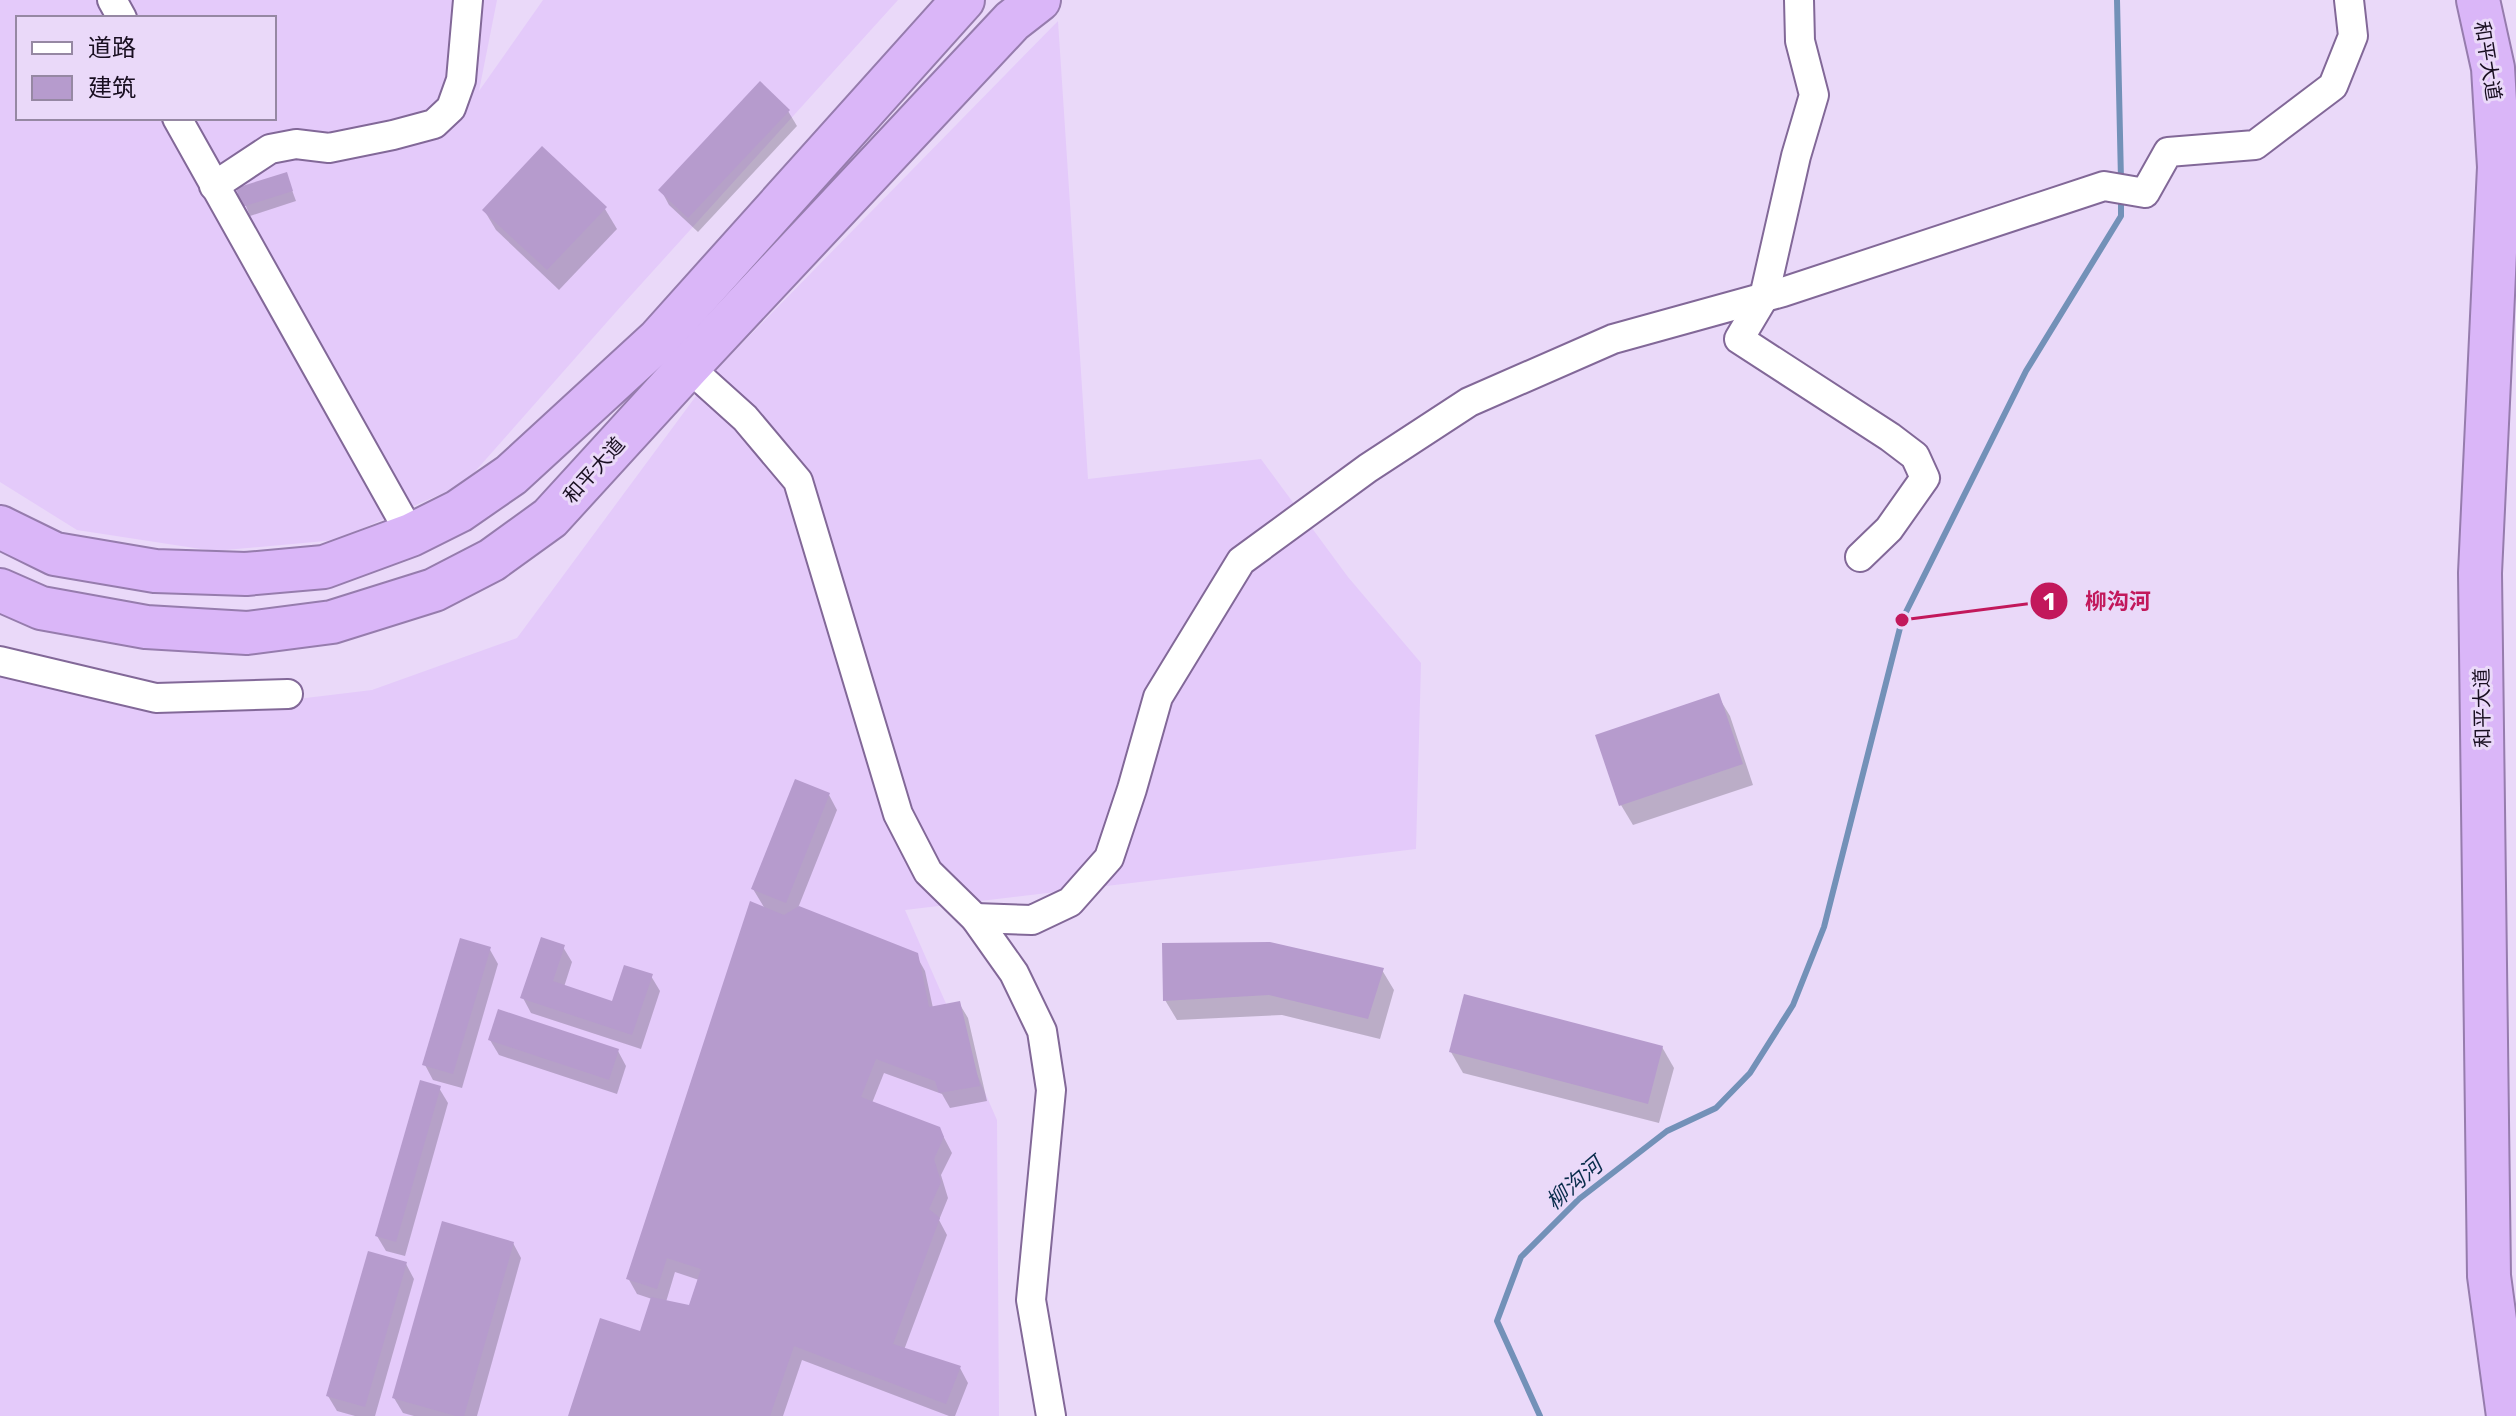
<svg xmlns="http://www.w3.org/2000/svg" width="2516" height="1416" viewBox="0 0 2516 1416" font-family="Rubik,'Noto Sans SC',sans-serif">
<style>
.built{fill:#e4cafa;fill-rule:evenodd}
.shadow{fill:#0003;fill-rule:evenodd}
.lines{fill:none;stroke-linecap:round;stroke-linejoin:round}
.stream{stroke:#7391b8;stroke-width:6}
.building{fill:#b69bcd}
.minor-casing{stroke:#826898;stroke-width:32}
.highway-casing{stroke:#967cad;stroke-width:46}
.minor{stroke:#fff;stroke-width:28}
.highway{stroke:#dab6f8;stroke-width:42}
.labels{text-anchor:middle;stroke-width:6;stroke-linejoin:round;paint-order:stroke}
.street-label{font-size:20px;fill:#190f21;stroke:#ead9f9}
.water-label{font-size:22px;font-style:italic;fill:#092c4b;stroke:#ead9f9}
.leader{fill:none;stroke:#c2185b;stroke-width:3}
.callout-dot{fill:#c2185b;stroke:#ead9f9;stroke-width:3}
.mark-label{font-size:24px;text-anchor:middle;font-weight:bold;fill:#fff}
.callout-label{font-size:22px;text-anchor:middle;font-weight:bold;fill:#c2185b;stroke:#ead9f9;stroke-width:6;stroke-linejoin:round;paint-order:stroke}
</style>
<rect width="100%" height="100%" fill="#ead9f9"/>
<g class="built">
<path d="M0,0H497L479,91L543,0H898L615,313L464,484L336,540L214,551L77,530L0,482ZM18,18H274V118H18Z"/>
<polygon points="1058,21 1088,479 1261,459 1348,577 1421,663 1416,849 905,910 997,1120 999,1416 0,1416 0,649 36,665 191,712 372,690 517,638 713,373"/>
</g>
<g class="shadow">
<polygon points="788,111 797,126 698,232 669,205 661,190"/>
<polygon points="286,174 296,201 250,216 239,189"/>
<polygon points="605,209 617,229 559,290 496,230 484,210"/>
<polygon points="1718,696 1730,716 1753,785 1633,825 1621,805"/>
<path d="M829,795L837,810L798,908L916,955L925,971L933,1008L959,1003L968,1018L987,1101L950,1108L942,1094L884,1073L872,1103L939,1128L952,1153L941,1175L948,1198L939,1220L947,1235L904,1350L960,1368L968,1383L955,1416H949L802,1360L783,1416H571L641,1334L652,1299L637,1294L628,1278L765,909L753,889ZM675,1272L699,1280L690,1308L666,1302Z"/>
<polygon points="563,947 572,962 564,987 614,1004 651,976 660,991 641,1049 531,1013 523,998"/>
<polygon points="489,948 498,964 462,1088 433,1080 425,1065"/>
<polygon points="1382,970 1394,990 1380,1039 1282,1015 1177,1020 1165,1000"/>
<polygon points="490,1040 618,1051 626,1066 617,1094 499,1055"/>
<polygon points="1662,1047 1674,1068 1659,1123 1463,1073 1451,1052"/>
<polygon points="439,1088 448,1103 405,1256 386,1251 377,1236"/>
<polygon points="513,1243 521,1258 477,1416 414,1416 403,1413 394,1398"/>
<polygon points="406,1264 414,1279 375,1416 355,1416 337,1411 328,1396"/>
</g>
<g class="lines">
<g class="stream">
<polyline points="2117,0 2121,180"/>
<polyline points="1540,1416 1497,1321 1521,1257 1579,1199 1667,1131 1716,1108 1750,1073 1793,1005 1824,927 1902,620 2026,371 2121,216 2121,196"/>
</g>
</g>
<g class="building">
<polygon points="760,81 790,110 688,218 658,190"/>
<polygon points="542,146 607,207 547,270 482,210"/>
<polygon points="287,172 293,191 242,207 236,188"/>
<polygon points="1719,693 1743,764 1619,806 1595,735"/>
<polygon points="795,779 830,793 786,903 751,889"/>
<polygon points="750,901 784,915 799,906 918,953 929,1007 960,1001 980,1086 939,1093 935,1081 876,1059 861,1097 940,1127 944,1137 934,1159 941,1182 929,1209 940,1218 893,1344 961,1366 946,1404 794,1346 770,1416 568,1416 600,1318 640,1331 651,1297 689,1305 701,1269 667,1258 657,1289 626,1279"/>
<polygon points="541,937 565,945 553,981 612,1001 624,965 653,974 632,1035 520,998"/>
<polygon points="460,938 491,947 453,1074 422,1065"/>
<polygon points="1270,942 1384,968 1368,1019 1269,995 1163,1001 1162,943"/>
<polygon points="1464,994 1663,1046 1648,1104 1449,1052"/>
<polygon points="498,1009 619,1049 609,1080 488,1040"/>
<polygon points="420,1080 441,1086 396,1242 375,1236"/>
<polygon points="442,1221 514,1242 464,1416 456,1416 392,1398"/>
<polygon points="368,1251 407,1262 365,1407 326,1396"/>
</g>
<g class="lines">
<g class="minor-casing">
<g id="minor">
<polyline points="112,0 122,18"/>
<polyline points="1799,0 1800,41 1814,95 1796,156 1764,297 1739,339 1890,437 1915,456 1925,478 1889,529 1860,557"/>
<polyline points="177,118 411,535"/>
<polyline points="214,186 270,149 296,144 329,148 393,135 434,124 451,108 461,80 468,0"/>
<polyline points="675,355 745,418 798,481 898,814 928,872 975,918 1014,973 1042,1031 1051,1090 1031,1300 1051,1416"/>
<polyline points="0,661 156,698 288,694"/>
<polyline points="975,918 1032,920 1070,902 1109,858 1132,789 1158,697 1241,561 1368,468 1469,402 1613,339 1783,292 2104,186 2145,193 2168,152 2255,145 2333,86 2353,36 2349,0"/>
</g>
</g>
<g class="highway-casing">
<g id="highway">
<polyline points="2478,0 2493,68 2499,167 2480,573 2489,1276 2508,1416"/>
<polyline points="0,527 55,554 155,571 246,574 324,567 411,535 459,511 511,475 658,340 963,0"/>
<polyline points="0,590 41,608 146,627 247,633 332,622 434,590 492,560 550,518 688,367 1012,21 1039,0"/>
</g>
</g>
<use href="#minor" class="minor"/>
<use href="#highway" class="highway"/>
</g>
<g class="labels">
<g class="street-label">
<text transform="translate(2488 61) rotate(81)" y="7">和平大道</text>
<text transform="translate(594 470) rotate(-48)" y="7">和平大道</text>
<text transform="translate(2482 708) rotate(-91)" y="7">和平大道</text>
</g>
<g class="water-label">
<text transform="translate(1574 1183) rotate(-41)" y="8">柳沟河</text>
</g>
</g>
<path class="leader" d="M1902 620L2049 601"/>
<g class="callout-dot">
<circle cx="1902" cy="620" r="8"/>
<circle cx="2049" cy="601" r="20"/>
</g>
<g class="mark-label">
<text x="2049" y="610">1</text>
</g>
<g class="callout-label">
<text x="2118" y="609">柳沟河</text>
</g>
<rect x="16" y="16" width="260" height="104" fill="#ead9f9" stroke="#9688a3" stroke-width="2"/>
<rect x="32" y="42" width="40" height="12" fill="#ffffff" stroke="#9688a3" stroke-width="2"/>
<text x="88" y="56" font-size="24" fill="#190f21">道路</text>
<rect x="32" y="76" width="40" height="24" fill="#b69bcd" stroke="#9688a3" stroke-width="2"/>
<text x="88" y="96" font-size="24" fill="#190f21">建筑</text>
</svg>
